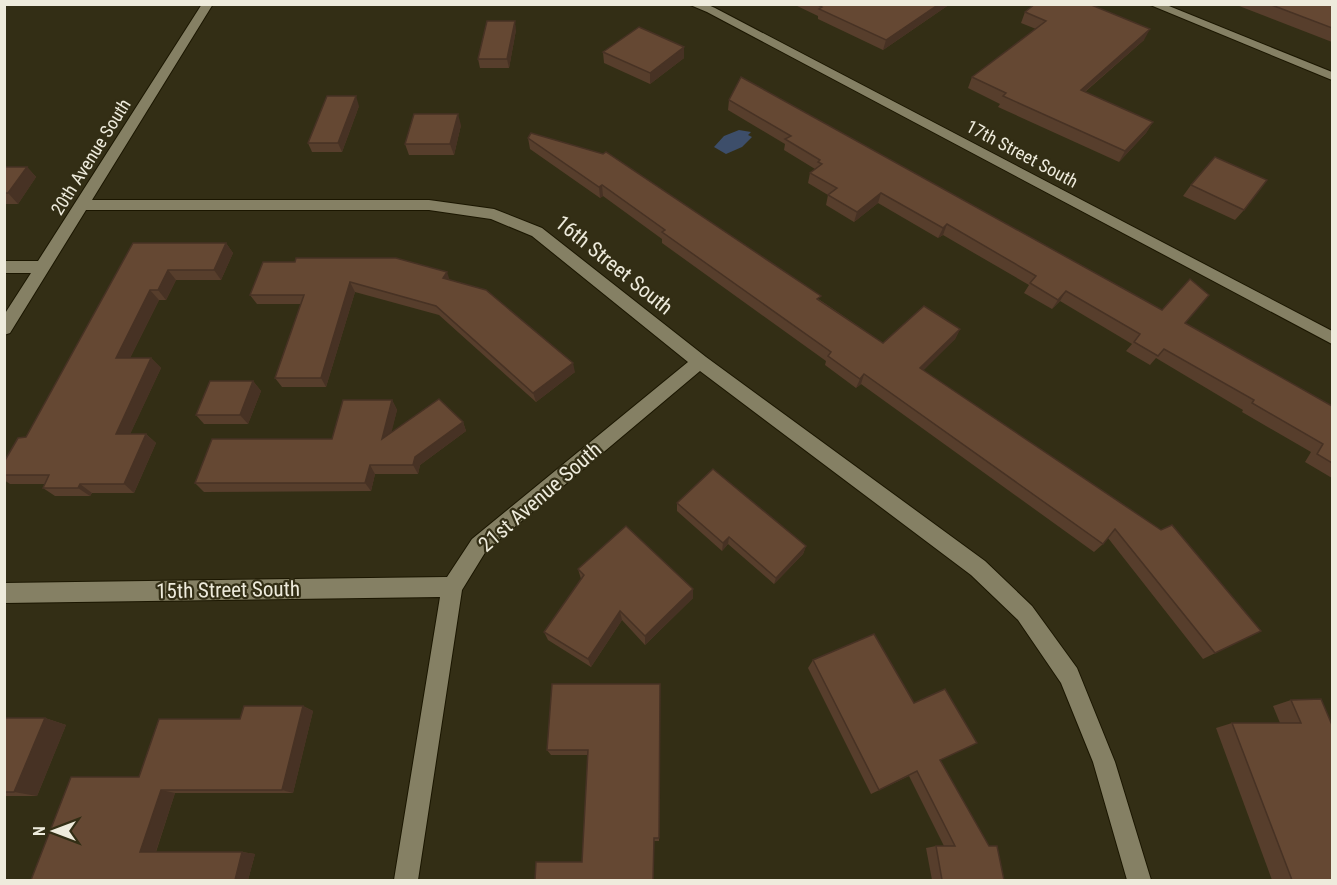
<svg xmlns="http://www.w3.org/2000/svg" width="1337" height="885" viewBox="0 0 1337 885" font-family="'Roboto Condensed',sans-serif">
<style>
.water{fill:#3d4e6a}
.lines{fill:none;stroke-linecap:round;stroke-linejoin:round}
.street-casing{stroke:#1b1600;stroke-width:2}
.street{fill:#858064;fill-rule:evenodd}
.wall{fill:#573e2c}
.shaded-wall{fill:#473224}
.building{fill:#654833;stroke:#473224;stroke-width:1.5}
.labels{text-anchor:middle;stroke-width:4.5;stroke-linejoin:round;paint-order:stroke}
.far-street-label{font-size:18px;fill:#eeebdc;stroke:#332e15}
.street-label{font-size:21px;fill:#eeebdc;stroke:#332e15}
</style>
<rect width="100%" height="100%" fill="#332e15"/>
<polygon class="water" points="739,130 751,132 748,135 752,137 742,147 726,154 714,147 724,136"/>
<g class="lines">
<g class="street-casing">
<g id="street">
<polygon points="202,4 213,4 92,200 429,200 494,209 542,228 706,357 985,561 1032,606 1077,668 1115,762 1151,880 1127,880 1093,762 1061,683 1018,620 971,575 700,371 486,551 462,590 418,880 394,880 440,597 4,603 4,583 447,577 472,539 688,362 532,236 491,219 429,210 86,210 10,333 4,335 4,315 31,273 4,273 4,261 38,261"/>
<polygon points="688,4 706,4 715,8 1332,331 1332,344 707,12"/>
<polygon points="1148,4 1164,4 1332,72 1332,80"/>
</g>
</g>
<use href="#street" class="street"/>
</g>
<g class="wall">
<polygon points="793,4 950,4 883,50 818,19 818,16"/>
<polygon points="1234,4 1332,4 1332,42"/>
<polygon points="1025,12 1144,40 1085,92 1153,122 1146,133 1119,162 998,107 1000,104 968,88 972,77 1036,29 1021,23"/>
<polygon points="516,30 509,68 480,68 478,59"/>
<polygon points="684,47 684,58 650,84 604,63 603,52"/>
<polygon points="729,100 1185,323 1332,406 1332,478 1305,462 1311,452 1242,412 1243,410 1156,358 1150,365 1126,351 1132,344 1060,301 1052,309 1024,293 1029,285 943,235 938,238 878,203 854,222 826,205 828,195 808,183 810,173 815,169 784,150 785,144 728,110"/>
<polygon points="359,106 342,152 312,152 308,143"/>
<polygon points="461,125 454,155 409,155 405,144"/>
<polygon points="528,138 820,300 883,343 960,329 955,339 923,370 1261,631 1203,659 1108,538 1103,544 1094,552 861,384 856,388 825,365 826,361 662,243 662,239 603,196 600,198 530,149"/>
<polygon points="4,167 27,167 36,177 18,204 4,204"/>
<polygon points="1191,185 1244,210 1235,220 1183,196"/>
<polygon points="133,243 226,243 233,253 221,280 176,280 166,300 159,300 130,358 151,358 161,368 130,434 146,434 156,443 134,493 92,493 90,496 55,496 43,488 45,484 10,484 4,480 4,462 26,437"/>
<polygon points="263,262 449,279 575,372 536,402 439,315 355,292 326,387 282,387 275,378 301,304 257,304 250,295"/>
<polygon points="253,381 261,391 248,424 204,424 196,415"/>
<polygon points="392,400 397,410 391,432 463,422 466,431 420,465 418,474 375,474 371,491 204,492 195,483 332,439"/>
<polygon points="677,503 806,546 803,554 774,584 728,544 722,551 677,511"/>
<polygon points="578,569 693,589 693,598 645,645 622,620 591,667 548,640 544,632 581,579"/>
<polygon points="813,660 941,761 1004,880 932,880 926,848 936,846 944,846 909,776 871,794 808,668"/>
<polygon points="660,691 659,841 654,841 582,862 588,755 551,755 547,750"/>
<polygon points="1291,700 1332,725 1332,880 1272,880 1216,728 1232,723 1280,723 1273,706"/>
<polygon points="303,706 313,711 293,793 175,793 156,852 242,852 255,854 248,880 31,880 139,777 240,719"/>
<polygon points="4,718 45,718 66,725 37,796 4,796"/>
</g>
<g class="shaded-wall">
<polygon points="939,4 950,4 883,50 886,40"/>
<polygon points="515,21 516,30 509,68 507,59"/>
<polygon points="1150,29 1144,40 1075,100 1081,90"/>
<polygon points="684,47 684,58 650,84 650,73"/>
<polygon points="356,96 359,106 342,152 338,143"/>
<polygon points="458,114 461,125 454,155 450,144"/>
<polygon points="1153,122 1146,133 1119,162 1125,151"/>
<polygon points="27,167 36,177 18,204 8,193"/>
<polygon points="602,185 603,196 600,198 599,187"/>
<polygon points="881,193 878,203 854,222 857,212"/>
<polygon points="947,224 943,235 938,238 943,228"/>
<polygon points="226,243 233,253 221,280 214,270"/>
<polygon points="168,270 176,280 166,300 158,290"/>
<polygon points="447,272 450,281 443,278"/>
<polygon points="350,282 355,292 326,387 321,378"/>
<polygon points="150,290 159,300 125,368 116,358"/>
<polygon points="1066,291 1060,301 1052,309 1058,300"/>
<polygon points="960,329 955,339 916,378 920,368"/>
<polygon points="151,358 161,368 126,443 116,434"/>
<polygon points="573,363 575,372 536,402 533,393"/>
<polygon points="864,374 861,384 856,388 860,379"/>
<polygon points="253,381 261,391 248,424 240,415"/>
<polygon points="392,400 397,410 388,447 382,439"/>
<polygon points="463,422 466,431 420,465 418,474 413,465 415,457"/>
<polygon points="146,434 156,443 134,493 124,484"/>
<polygon points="370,465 375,474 371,491 365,483"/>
<polygon points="80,484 92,493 90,496 78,488"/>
<polygon points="729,537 728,544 722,551 723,543"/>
<polygon points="806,546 803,554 774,584 776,578"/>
<polygon points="693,589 693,598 645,645 645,636"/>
<polygon points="620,611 622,620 591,667 588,659"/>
<polygon points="303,706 313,711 293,793 282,790"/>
<polygon points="45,718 66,725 37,796 14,792"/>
<polygon points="161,790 175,793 155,854 140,852"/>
<polygon points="242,852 255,854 248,880 235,880"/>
</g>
<g class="building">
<polygon points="816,4 939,4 886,40 819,9 822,7"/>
<polygon points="1035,4 1089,4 1150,29 1081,90 1153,122 1125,151 1003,96 1006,93 972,77 1046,21 1025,12"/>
<polygon points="1269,4 1332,4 1332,28"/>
<polygon points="487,21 515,21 507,59 478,59"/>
<polygon points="639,27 684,47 650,73 603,52"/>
<polygon points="741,77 1162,310 1190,279 1209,295 1185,323 1332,406 1332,463 1317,454 1323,444 1252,403 1254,400 1164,349 1158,356 1134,342 1140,334 1066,291 1058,300 1030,283 1036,276 947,224 943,228 881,193 857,212 828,195 837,188 810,173 822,164 818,162 820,160 785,139 791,136 729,100"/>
<polygon points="327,96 356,96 338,143 308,143"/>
<polygon points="414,114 458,114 450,144 405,144"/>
<polygon points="531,133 603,154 606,152 821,296 817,299 883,343 924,306 960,329 920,368 1161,530 1172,525 1261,631 1215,653 1115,529 1103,544 864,374 860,379 828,356 831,352 662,232 665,230 602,185 599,187 528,138"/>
<polygon points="1215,157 1267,180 1244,210 1191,185"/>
<polygon points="4,167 27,167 8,193 4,193"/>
<polygon points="133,243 226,243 214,270 168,270 158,290 150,290 116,358 151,358 116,434 146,434 124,484 80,484 78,488 43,488 49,475 4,475 4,462 18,438 26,437"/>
<polygon points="296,258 396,258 447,272 443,278 486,290 573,363 533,393 436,306 350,282 321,378 275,378 304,295 250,295 263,262 295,262"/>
<polygon points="210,381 253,381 240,415 196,415"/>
<polygon points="439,399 463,422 415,457 413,465 370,465 365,483 195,483 212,439 332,439 343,400 392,400 382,439"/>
<polygon points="713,469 806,546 776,578 729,537 723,543 677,503"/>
<polygon points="626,526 693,589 645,636 620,611 588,659 544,632 584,575 578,569"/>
<polygon points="874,634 914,703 945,689 977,743 940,760 989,846 997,846 1004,880 942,880 936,846 955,846 917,771 879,790 813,660"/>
<polygon points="552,684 660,684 659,838 654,838 653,880 535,880 536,862 582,862 588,750 547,750"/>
<polygon points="1321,699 1332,725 1332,880 1292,880 1232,723 1301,723 1291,700"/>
<polygon points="244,706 303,706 282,790 161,790 140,852 242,852 235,880 31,880 71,777 139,777 159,719 240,719"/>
<polygon points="4,718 45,718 14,792 4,792"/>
</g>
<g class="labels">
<g class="far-street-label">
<text transform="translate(1022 154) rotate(28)" y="6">17th Street South</text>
<text transform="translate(91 157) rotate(-58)" y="6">20th Avenue South</text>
</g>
<g class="street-label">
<text transform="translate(614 265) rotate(39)" y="7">16th Street South</text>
<text transform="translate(540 497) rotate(-41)" y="7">21st Avenue South</text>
<text transform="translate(228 590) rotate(-1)" y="7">15th Street South</text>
</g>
</g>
<rect width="1337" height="885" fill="none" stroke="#eeebdc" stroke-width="12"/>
<g transform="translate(54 831) rotate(270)" stroke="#332e15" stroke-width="4.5" paint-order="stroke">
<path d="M0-4.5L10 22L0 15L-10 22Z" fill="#eeebdc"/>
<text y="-9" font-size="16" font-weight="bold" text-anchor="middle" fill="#eeebdc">N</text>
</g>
</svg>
